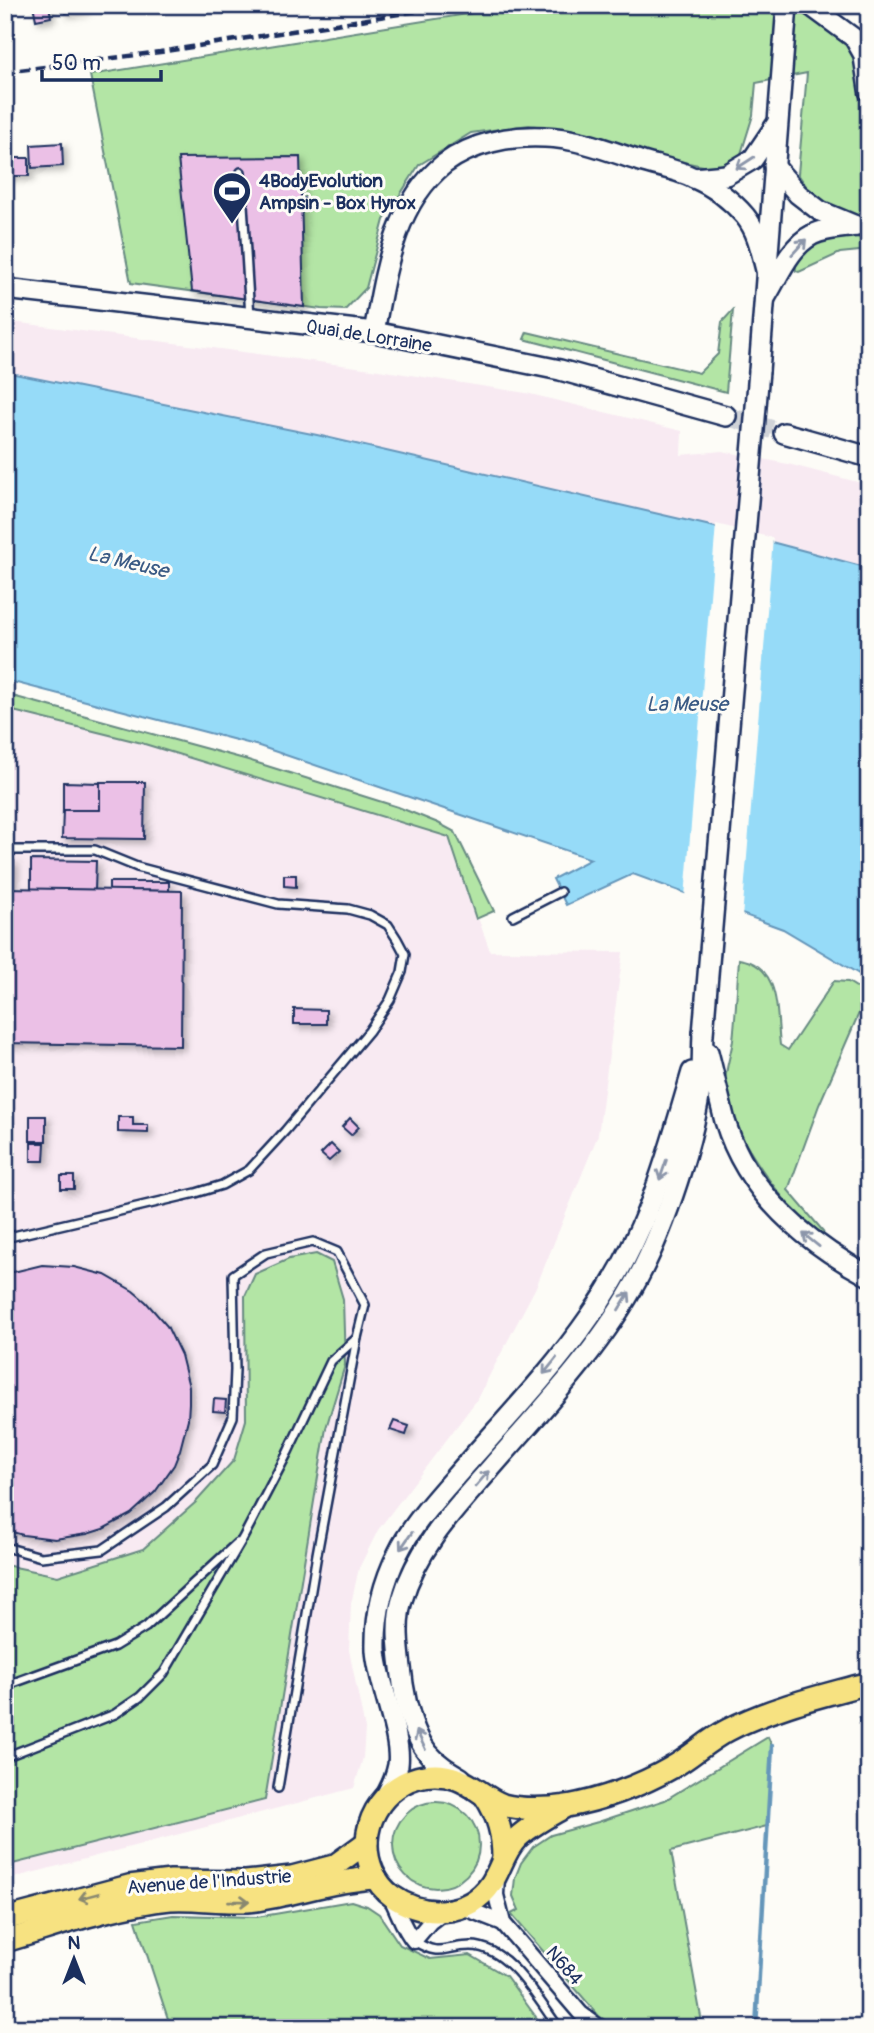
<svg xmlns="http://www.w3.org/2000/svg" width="874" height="2033" viewBox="0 0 874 2033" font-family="Pangolin,sans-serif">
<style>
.built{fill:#f8eaf2}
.green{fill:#b3e5a5;stroke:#678a82;stroke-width:2}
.water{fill:#96dbf8;stroke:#6596ba;stroke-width:2}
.pier{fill:#fdfcf7}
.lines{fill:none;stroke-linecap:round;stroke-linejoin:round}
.stream{stroke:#6596ba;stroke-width:4.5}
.building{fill:#ebc0e6;stroke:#1b2f5e;stroke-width:2;filter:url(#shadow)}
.secondary-tunnel{stroke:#d0d3d8;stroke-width:19;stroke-dasharray:19 10;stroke-linecap:butt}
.service-casing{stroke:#1b2f5e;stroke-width:12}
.minor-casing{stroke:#1b2f5e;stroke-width:19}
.tertiary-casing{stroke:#1b2f5e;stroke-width:23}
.secondary-casing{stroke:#1b2f5e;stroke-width:24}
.primary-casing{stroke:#1b2f5e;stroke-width:26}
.service{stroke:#fdfcf7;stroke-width:7}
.minor{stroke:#fdfcf7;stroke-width:14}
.tertiary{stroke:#fdfcf7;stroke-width:18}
.secondary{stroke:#fdfcf7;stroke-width:19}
.primary{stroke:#f7e281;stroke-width:21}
.rail{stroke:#1b2f5e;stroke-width:4.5;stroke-dasharray:10 5;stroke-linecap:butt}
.secondary-bridge-casing{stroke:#1b2f5e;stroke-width:24;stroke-linecap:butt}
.secondary-bridge{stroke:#fdfcf7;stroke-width:19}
.oneway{stroke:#8c96aa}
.oneway2{stroke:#898870}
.labels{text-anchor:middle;stroke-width:6;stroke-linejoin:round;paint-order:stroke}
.poi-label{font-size:19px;font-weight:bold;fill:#1b2f5e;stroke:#fdfcf7;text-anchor:start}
.street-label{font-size:19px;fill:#1b2f5e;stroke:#fdfcf7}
.water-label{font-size:21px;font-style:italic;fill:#3a5a84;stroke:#fdfcf7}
</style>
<defs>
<filter id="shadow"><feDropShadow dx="4" dy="4" stdDeviation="3.5" flood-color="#0004"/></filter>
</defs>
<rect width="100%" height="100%" fill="#fdfcf7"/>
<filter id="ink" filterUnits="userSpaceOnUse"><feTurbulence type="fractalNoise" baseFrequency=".0143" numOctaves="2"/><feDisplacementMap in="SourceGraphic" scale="14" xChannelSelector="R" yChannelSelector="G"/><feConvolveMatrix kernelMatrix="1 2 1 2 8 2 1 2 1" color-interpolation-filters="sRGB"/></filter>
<g filter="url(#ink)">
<g class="built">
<polygon points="5,321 372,369 526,393 682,431 681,455 722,451 788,464 869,485 869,568 772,541 317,435 5,372"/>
<polygon points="5,709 138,742 449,837 490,951 623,952 598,1135 536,1287 476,1401 378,1530 359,1568 351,1604 349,1650 365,1729 363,1758 354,1788 5,1880"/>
</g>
<g class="green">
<polygon points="522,5 813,5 854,38 869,92 869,220 851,215 813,196 798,174 807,73 756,83 753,115 740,157 713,168 669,159 578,132 529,125 471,133 419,165 384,220 366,288 345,310 321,309 131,283 90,75"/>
<path d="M842,234L869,240V250L840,253L799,272L796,271C793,245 823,239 842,234Z"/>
<polygon points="733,310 726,392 524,339 527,332 699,373 718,354 722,322"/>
<polygon points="5,694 248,760 398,807 438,823 455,832 494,911 476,919 449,837 138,742 5,709"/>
<path d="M739,959C781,965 776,1011 780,1045L788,1050L834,981L848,982L869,995V1016L859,1013L819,1105L788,1190L823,1231L824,1235L821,1236C787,1211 728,1131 725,1088C724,1073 731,1055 733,1040C736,1013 737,986 739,959Z"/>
<polygon points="316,1254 332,1262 343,1299 345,1365 326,1428 265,1800 5,1866 5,1565 58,1576 143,1549 196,1502 234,1460 246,1420 245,1296 255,1274 289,1259"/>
<polygon points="768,1737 772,1746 767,1826 671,1851 703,2028 617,2028 599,2016 511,1914 519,1910 513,1896 515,1878 521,1863 533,1847 551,1835 598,1822 665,1800"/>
<circle cx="436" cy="1845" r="43"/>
<polygon points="351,1901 367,1906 379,1914 400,1945 430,1959 470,1955 506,1976 544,2028 171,2028 136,1921 173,1915 257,1917"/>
</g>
<polygon class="water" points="5,372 317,435 715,527 869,568 869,980 783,929 633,874 566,905 553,879 591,859 259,746 5,680"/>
<polygon class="pier" points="716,524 773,538 742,918 685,897"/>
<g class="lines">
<polyline class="stream" points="756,2028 772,1746"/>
</g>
<g class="building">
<polygon points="33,5 49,5 51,17 36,20"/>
<polygon points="63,5 84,5 85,9 65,13"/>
<polygon points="62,143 63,166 32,168 31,145"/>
<polygon points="300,157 304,307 192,291 178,158"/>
<rect x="5" y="158" width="24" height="18"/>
<polygon points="63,782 100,783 100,810 63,810"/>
<polygon points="100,782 145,782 144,839 62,838 63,810 100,810"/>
<polygon points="31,860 96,861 95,890 31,889"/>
<polygon points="5,861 14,861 13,889 5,888"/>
<polygon points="284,875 296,875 296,887 284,886"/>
<polygon points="109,882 169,882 169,891 109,890"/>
<polygon points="5,888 182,891 181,1046 5,1043"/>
<polygon points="294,1009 326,1010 326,1024 294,1024"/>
<rect x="30" y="1116" width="16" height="25"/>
<polygon points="118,1117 133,1117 133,1125 148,1125 148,1133 118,1132"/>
<polygon points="350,1118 359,1127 351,1135 342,1127"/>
<polygon points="31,1143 45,1143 44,1161 31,1161"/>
<polygon points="331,1144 339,1152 329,1161 321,1154"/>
<rect x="61" y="1176" width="13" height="13"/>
<polygon points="42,1265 74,1267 105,1275 133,1291 146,1302 167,1326 181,1355 189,1387 189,1403 188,1419 180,1450 174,1465 155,1492 131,1514 103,1529 87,1534 55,1539 23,1535 5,1530 5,1274"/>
<polygon points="214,1399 226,1400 225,1412 213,1411"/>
<polygon points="394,1421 409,1426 406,1435 390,1430"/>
</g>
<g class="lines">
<polyline class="secondary-tunnel" points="726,416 784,433"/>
<g class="service-casing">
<g id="service">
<polyline points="241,172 250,317"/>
<polyline points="5,850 95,850 137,867 278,904 348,909 370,915 388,925 397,939 405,954 402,972 390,1000 369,1031 285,1131 249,1170 222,1185 196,1193 5,1238"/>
<polyline points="513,916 560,892"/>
<polyline points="5,1547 41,1557 102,1550 166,1507 212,1465 233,1417 235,1370 233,1275 266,1253 313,1242 337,1252 365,1305 357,1338"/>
<polyline points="5,1686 115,1646 146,1627 237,1543"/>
<polyline points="5,1757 115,1714 140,1697 164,1673 243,1538 288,1452 331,1361 357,1338 317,1554 278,1788"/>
<path d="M414,1941C442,1958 442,1946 471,1946C509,1946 538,2000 559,2028"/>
</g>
</g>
<g class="minor-casing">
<g id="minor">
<polyline points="497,1876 496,1895 503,1923 581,2014 600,2028"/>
<path d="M390,1896C398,1910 403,1929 414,1941L430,1922L443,1912"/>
<polyline points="462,1907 503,1923"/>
</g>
</g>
<g class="tertiary-casing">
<polyline id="tertiary" points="809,5 854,38 863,54 869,92"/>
</g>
<g class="secondary-casing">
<g id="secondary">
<polyline points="774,166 798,194 820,211 856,226"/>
<polyline points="694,178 726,175 753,159 776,125"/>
<polyline points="5,289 374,332 560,370 726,416"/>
<path d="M765,298C778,277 790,246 812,235C825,228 842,228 856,226"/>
<path d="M374,332C385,274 394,204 444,164C472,143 511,135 545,137C578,138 612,152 643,162C660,167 679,170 694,178C713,186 732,201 745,216C758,232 761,251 766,270"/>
<polyline points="759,371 787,5"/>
<polyline points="784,433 869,457"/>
<path d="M708,1052C714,1075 719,1098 725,1121C747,1193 805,1242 869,1276"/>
<path d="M461,1778C449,1771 437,1764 428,1753C414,1736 406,1705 403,1684C400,1657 394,1626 402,1600C417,1548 455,1509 490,1469C542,1409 601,1348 638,1278C665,1227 695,1138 701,1082C703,1066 702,1050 703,1034"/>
<path d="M387,1794C392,1785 396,1775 398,1765C402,1735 378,1684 376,1650C375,1617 383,1583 398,1553C412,1524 440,1494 462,1469C506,1419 553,1370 591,1315C646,1238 666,1161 692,1072"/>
</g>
</g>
<g class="primary-casing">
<g id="primary">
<path d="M485,1796C498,1816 503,1834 503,1858"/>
<path d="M566,1806C549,1816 531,1825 517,1838C504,1851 501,1869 491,1884C468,1917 423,1918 392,1896C375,1884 366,1862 367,1841C369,1797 414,1763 457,1779C474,1785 486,1799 503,1805C521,1810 548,1809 567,1806C601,1800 640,1786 671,1768C691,1757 708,1740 728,1730C773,1707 821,1696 869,1683"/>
<polyline points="5,1919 129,1886 171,1881 246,1882 292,1877 334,1866 367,1842"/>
<path d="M5,1941C60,1925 114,1905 170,1899C199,1897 227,1904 256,1900C296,1894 335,1880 376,1878"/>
</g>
</g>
<use href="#service" class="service"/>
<use href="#minor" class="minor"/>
<use href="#tertiary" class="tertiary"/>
<use href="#secondary" class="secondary"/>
<use href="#primary" class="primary"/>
<polyline class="rail" points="5,72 160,52 455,5"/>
<g class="secondary-bridge-casing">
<polyline id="secondary-bridge" points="703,1034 759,371"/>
</g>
<use href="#secondary-bridge" class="secondary-bridge"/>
</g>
<defs><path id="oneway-shaft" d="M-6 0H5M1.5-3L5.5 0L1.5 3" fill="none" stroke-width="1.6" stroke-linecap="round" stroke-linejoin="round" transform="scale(1.75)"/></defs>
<g class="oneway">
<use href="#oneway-shaft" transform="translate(745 163) rotate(147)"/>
<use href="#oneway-shaft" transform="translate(799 247) rotate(-47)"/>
<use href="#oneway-shaft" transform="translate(663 1170) rotate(109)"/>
<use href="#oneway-shaft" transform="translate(811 1240) rotate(-141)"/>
<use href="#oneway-shaft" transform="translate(624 1301) rotate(-58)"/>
<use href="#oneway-shaft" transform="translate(550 1366) rotate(129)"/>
<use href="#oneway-shaft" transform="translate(482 1479) rotate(-49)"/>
<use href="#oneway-shaft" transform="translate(406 1541) rotate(125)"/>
<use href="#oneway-shaft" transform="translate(421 1740) rotate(-115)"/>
</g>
<g class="oneway2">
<use href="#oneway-shaft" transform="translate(89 1896) rotate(165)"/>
<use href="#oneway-shaft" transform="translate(239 1901) rotate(-1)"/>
</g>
</g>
<defs>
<g id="stadium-pin" transform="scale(2.0125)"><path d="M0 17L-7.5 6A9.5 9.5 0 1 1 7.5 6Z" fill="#1b2f5e" stroke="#fdfcf7"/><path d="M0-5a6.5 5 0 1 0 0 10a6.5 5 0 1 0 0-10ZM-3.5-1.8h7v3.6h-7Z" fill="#fff"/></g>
</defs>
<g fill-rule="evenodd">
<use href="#stadium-pin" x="232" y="191"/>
</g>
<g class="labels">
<g class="poi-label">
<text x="259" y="187">4BodyEvolution<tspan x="259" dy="22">Ampsin - Box Hyrox</tspan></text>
</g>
<g class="street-label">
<text transform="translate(369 335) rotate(9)" y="7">Quai de Lorraine</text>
<text transform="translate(209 1881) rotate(-4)" y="7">Avenue de l'Industrie</text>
<text transform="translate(565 1965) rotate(49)" y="7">N684</text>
</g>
<g class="water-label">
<text transform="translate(128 562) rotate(13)" y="7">La Meuse</text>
<text x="687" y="711">La Meuse</text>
</g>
</g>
<rect width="874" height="2033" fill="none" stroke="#fdfcf7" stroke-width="28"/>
<rect x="14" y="14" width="846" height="2005" fill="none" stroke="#1b2f5e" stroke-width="2.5" filter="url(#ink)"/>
<g transform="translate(74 1959)" stroke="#fdfcf7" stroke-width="5" paint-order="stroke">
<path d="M0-5L12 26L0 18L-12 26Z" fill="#1b2f5e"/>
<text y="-10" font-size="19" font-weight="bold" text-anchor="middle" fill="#1b2f5e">N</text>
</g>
<path d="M42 70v10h119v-10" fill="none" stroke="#1b2f5e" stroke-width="3.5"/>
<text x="52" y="70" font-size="21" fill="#1b2f5e" stroke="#fdfcf7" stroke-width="5" paint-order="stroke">50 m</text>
</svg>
